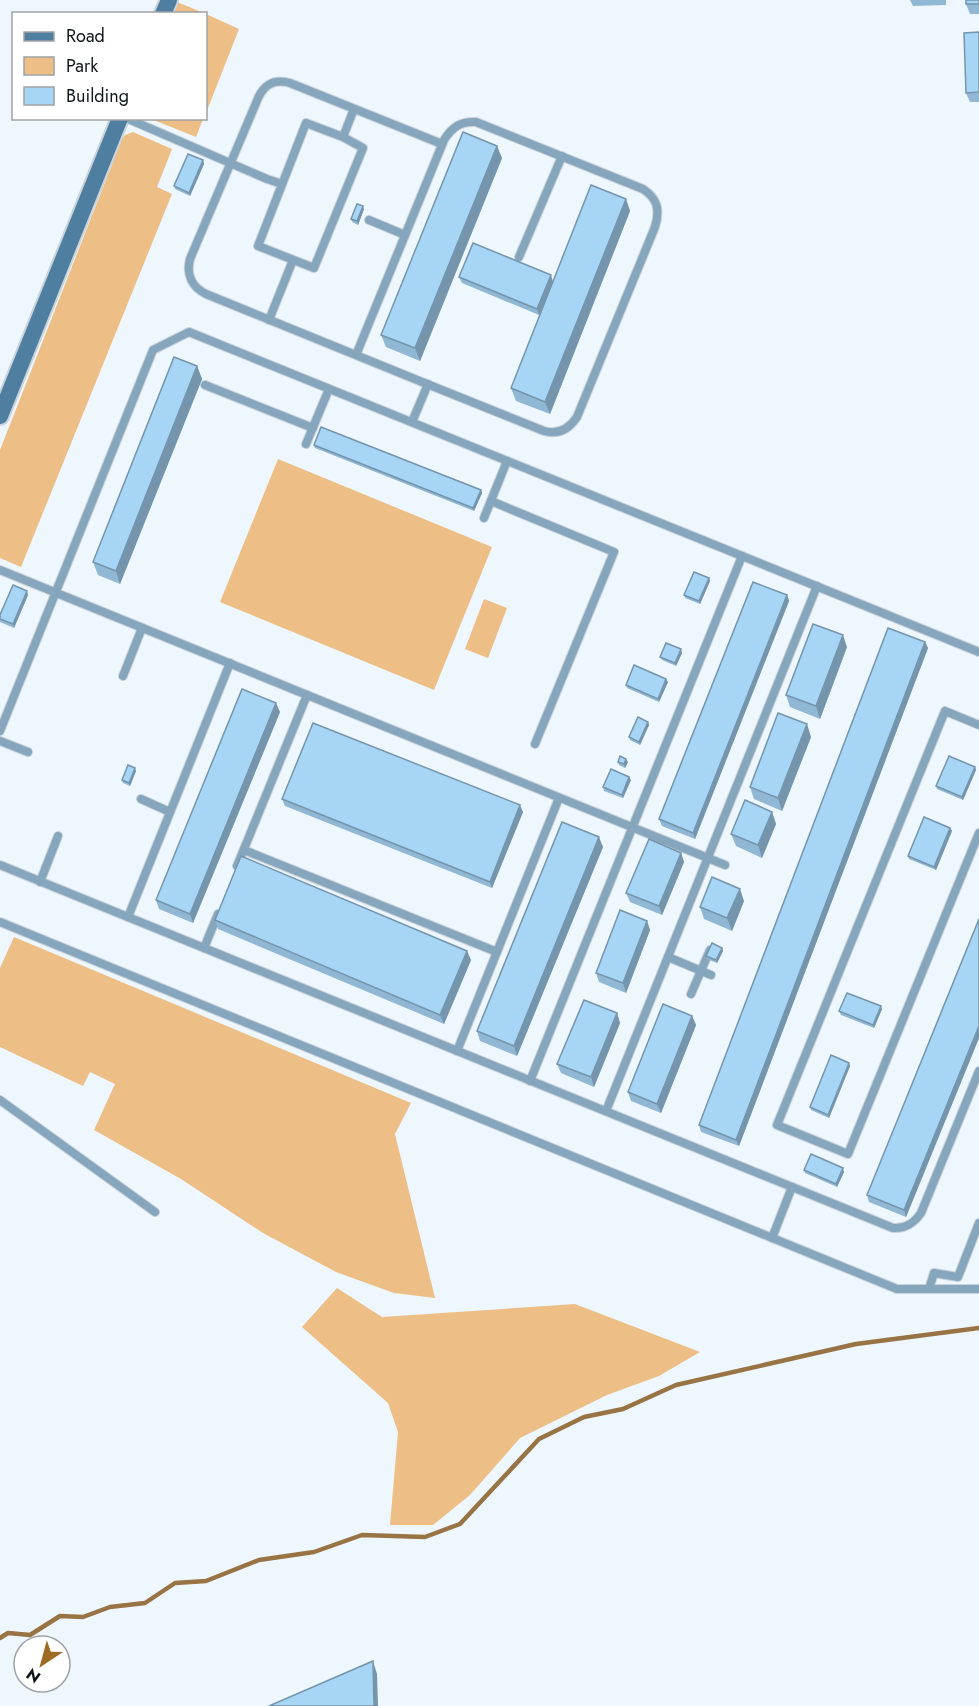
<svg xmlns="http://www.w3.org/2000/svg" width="979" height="1706" viewBox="0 0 979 1706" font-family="Jost,sans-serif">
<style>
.green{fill:#edbe85}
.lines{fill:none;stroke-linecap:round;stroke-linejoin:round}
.stream{stroke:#987343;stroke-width:4.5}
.service-casing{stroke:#cad3da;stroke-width:10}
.secondary-casing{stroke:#cad3da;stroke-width:20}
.service{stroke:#86a6be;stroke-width:8}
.secondary{stroke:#4e7fa1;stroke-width:16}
.wall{fill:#90b7d4}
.shaded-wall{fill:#7595ac}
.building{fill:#a7d5f6;stroke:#7595ac;stroke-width:1.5}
</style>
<rect width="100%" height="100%" fill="#eef7fe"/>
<g class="green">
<polygon points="177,2 204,13 172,14"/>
<polygon points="206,14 239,29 206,113"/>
<polygon points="151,119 203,119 196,137"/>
<polygon points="133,132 172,149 157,187 172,194 21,567 0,558 0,450 122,139 125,135"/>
<polygon points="278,459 492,547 434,690 220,602"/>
<polygon points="484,599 507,608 488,658 465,649"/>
<polygon points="14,937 411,1103 395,1134 435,1298 394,1293 336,1272 263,1233 181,1179 94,1130 115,1084 90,1072 83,1086 0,1047 0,968"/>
<polygon points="337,1288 382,1317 575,1304 700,1352 659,1376 607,1395 520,1438 470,1495 433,1525 390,1525 398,1432 388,1403 302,1327"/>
</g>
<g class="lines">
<polyline class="stream" points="0,1638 8,1633 30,1635 60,1616 83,1617 110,1607 145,1603 175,1583 206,1581 259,1560 314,1552 362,1535 425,1537 460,1524 539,1439 584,1417 623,1409 676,1385 856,1344 979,1328"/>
<g class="service-casing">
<g id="service">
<polyline points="126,118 267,179 282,184"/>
<polyline points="343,137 363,148 314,268 258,246 306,123 343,137 354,109"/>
<polyline points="369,220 405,235"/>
<polyline points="519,257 562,156"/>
<polyline points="269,320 293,260"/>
<path d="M356,355L444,140C452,127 461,121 476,122L643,189C658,199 660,210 655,227L577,417C569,429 558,435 544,431C431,386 319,340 206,294C192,287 186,275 190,259L259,96C266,83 276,79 290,83L442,144"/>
<polyline points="205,385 313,428"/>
<polyline points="412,422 428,384"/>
<polyline points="306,444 329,389"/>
<polyline points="491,501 614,552 535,744"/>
<polyline points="484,518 507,461"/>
<polyline points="0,570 725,865"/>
<polyline points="123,676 142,628"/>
<polyline points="979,725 945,711 777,1125 848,1154 979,833"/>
<polyline points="0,731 153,350 189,332 979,652"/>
<polyline points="0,741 28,752"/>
<polyline points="141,799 170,812"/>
<polyline points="244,850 497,952"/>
<path d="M0,865L893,1228C906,1229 914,1223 921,1213L979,1071"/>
<polyline points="237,866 307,695"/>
<polyline points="40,882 58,836"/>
<polyline points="128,917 230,663"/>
<polyline points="0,922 897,1289 979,1289"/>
<polyline points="204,948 218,914"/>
<polyline points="668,957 711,975"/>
<polyline points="691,994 710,950"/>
<polyline points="457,1051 559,798"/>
<polyline points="530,1081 742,556"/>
<polyline points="0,1100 155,1212"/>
<polyline points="606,1111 817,586"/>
<polyline points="772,1238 792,1187"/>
<polyline points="929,1289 934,1273 958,1277 979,1223"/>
</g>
</g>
<g class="secondary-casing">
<g id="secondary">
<polyline points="163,14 169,0"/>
<polyline points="0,416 120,118"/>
</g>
</g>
<use href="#service" class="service"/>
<use href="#secondary" class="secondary"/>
</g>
<g class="wall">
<polygon points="910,0 946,0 946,5 913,6"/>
<polygon points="979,0 979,14 970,14 966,4"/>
<polygon points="979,32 979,102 970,102 966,93"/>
<polygon points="502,158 420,361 386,347 381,335"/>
<polygon points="203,160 204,164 190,196 175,189 174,186"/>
<polygon points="626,199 630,211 550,414 516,401 511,388"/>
<polygon points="364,209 358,225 352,222 351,219"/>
<polygon points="459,277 553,282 539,315 462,283"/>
<polygon points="197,366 202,379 120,584 98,575 93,562"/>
<polygon points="314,445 481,490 482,493 474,511 315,448"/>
<polygon points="709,578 710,581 700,604 685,598 684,595"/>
<polygon points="28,595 14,628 0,622 0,615"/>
<polygon points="787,595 789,601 695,839 662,826 659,819"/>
<polygon points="925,642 928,648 739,1146 701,1132 699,1125"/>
<polygon points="847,647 820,719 790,707 786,695"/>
<polygon points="682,653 676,666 662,660 660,657"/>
<polygon points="668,682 659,702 627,688 626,685"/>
<polygon points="280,712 193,923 159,909 156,900"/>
<polygon points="648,722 649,725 640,745 630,740 629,737"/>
<polygon points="811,737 782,811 754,799 750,787"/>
<polygon points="618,762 628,762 625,768 619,765"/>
<polygon points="975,767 976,770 963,800 937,789 936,786"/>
<polygon points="136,771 130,786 123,783 122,780"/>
<polygon points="631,780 623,798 604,791 603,787"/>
<polygon points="282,799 523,812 492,888 285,806"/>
<polygon points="772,812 776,824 762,858 736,846 731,834"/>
<polygon points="950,828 952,831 936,870 909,859 908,856"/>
<polygon points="603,847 517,1056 480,1041 477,1031"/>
<polygon points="681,853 684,862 662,915 630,902 626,893"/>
<polygon points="744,901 732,931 704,919 700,907"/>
<polygon points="979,919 979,1038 906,1217 869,1202 867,1195"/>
<polygon points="215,920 471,960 444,1024 218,929"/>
<polygon points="647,921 650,930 626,993 599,982 596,973"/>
<polygon points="722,948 723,951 717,963 707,959 706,956"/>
<polygon points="882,1009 874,1028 841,1015 839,1011"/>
<polygon points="617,1013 620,1023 594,1087 561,1073 557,1064"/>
<polygon points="692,1016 696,1025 661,1113 631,1101 628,1092"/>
<polygon points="849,1063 850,1066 829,1118 811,1110 810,1107"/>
<polygon points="804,1170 844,1172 837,1187 805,1173"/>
</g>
<g class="shaded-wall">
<polygon points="497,146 502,158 420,361 415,348"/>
<polygon points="203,160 204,164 190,196 189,193"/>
<polygon points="626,199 630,211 550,414 545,402"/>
<polygon points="363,206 364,209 358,225 357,221"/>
<polygon points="551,275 553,282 539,315 537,309"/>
<polygon points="197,366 202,379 120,584 116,571"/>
<polygon points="481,490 482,493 474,511 473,508"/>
<polygon points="709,578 710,581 700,604 699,601"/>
<polygon points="27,591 28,595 14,628 13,624"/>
<polygon points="787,595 789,601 695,839 693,833"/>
<polygon points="843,635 847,647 820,719 816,706"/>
<polygon points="925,642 928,648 739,1146 736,1140"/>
<polygon points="681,649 682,653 676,666 675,663"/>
<polygon points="666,679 668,682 659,702 658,699"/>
<polygon points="276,703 280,712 193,923 190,914"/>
<polygon points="648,722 649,725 640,745 639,742"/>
<polygon points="807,724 811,737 782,811 778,798"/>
<polygon points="626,759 628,762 625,768 624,764"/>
<polygon points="975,767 976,770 963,800 962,797"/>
<polygon points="135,768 136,771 130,786 129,783"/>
<polygon points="629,777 631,780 623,798 622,795"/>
<polygon points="520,805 523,812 492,888 490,882"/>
<polygon points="772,812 776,824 762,858 758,845"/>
<polygon points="950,828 952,831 936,870 934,867"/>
<polygon points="599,837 603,847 517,1056 514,1046"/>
<polygon points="681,853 684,862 662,915 659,906"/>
<polygon points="740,889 744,901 732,931 727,918"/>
<polygon points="647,921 650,930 626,993 623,983"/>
<polygon points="722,948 723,951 717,963 716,960"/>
<polygon points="467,951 471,960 444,1024 440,1015"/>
<polygon points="881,1006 882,1009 874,1028 873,1025"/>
<polygon points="617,1013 620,1023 594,1087 591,1077"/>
<polygon points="692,1016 696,1025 661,1113 657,1104"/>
<polygon points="979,1026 979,1038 906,1217 904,1210"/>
<polygon points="849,1063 850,1066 829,1118 828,1115"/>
<polygon points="843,1168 844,1172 837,1187 836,1184"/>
<polygon points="373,1661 377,1674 378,1706 374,1706"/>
</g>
<g class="building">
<rect x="966" y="0" width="13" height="4"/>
<polygon points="979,32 979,92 966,93 964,33"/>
<polygon points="463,132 497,146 415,348 381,335"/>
<polygon points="188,154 203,160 189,193 174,186"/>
<polygon points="591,185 626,199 545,402 511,388"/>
<polygon points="357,204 363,206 357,221 351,219"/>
<polygon points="473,243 551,275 537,309 459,277"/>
<polygon points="174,357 197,366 116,571 93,562"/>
<polygon points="321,427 481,490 473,508 314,445"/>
<polygon points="694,572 709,578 699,601 684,595"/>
<polygon points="753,582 787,595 693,833 659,819"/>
<polygon points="13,585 27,591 13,624 0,619 0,615"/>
<polygon points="813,624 843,635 816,706 786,695"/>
<polygon points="888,628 925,642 736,1140 699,1125"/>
<polygon points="666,643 681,649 675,663 660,657"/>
<polygon points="634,665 666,679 658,699 626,685"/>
<polygon points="242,689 276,703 190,914 156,900"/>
<polygon points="778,713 807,724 778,798 750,787"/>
<polygon points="638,717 648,722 639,742 629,737"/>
<polygon points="313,723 520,805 490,882 282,799"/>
<polygon points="620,756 626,759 624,764 618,762"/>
<polygon points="949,756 975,767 962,797 936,786"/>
<polygon points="128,765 135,768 129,783 122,780"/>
<polygon points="611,769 629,777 622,795 603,787"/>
<polygon points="745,800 772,812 758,845 731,834"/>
<polygon points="924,817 950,828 934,867 908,856"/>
<polygon points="562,822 599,837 514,1046 477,1031"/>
<polygon points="649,839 681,853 659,906 626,893"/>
<polygon points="241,856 467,951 440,1015 215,920"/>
<polygon points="712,877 740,889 727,918 700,907"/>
<polygon points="620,910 647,921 623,983 596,973"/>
<polygon points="979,919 979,1026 904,1210 867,1195"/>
<polygon points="712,943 722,948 716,960 706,956"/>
<polygon points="847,993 881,1006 873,1025 839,1011"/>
<polygon points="584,1000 617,1013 591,1077 557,1064"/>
<polygon points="663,1004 692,1016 657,1104 628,1092"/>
<polygon points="831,1055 849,1063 828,1115 810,1107"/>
<polygon points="811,1154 843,1168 836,1184 804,1170"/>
<polygon points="373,1661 374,1706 269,1706"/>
</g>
<rect x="12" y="12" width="195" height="108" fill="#ffffff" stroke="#9fa2a4" stroke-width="1.5"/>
<rect x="24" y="32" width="30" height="9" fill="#4e7fa1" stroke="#9fa2a4" stroke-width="1.5"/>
<text x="66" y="42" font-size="18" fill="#0e161b">Road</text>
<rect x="24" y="57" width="30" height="18" fill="#edbe85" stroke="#9fa2a4" stroke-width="1.5"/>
<text x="66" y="72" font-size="18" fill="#0e161b">Park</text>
<rect x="24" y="87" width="30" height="18" fill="#a7d5f6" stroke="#9fa2a4" stroke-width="1.5"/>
<text x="66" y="102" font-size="18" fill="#0e161b">Building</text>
<g transform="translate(42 1664) rotate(216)"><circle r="28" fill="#ffffff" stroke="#9fa2a4" stroke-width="1.5"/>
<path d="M0-4.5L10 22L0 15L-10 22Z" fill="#9e6a21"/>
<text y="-9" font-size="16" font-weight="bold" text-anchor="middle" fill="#0e161b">N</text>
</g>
</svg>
